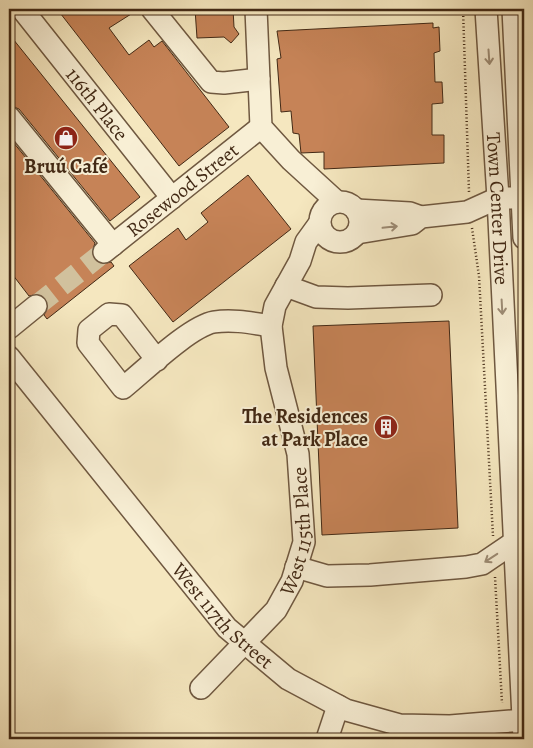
<svg xmlns="http://www.w3.org/2000/svg" width="533" height="748" viewBox="0 0 533 748" font-family="Alegreya,serif">
<style>
.building{fill:#c68357;stroke:#422915}
.lines{fill:none;stroke-linecap:round;stroke-linejoin:round}
.minor-tunnel{stroke:#d1c19d;stroke-width:21;stroke-dasharray:21 11;stroke-linecap:butt}
.minor-casing{stroke:#6f5840;stroke-width:24}
.path{stroke:#422915;stroke-width:2.5;stroke-dasharray:1 2.5;stroke-linecap:butt}
.minor{stroke:#f8efd5;stroke-width:21}
.oneway{stroke:#9d8c75}
.labels{text-anchor:middle;stroke-width:4;stroke-linejoin:round;paint-order:stroke}
.street-label{font-size:20px;fill:#422915;stroke:#f8efd5}
.poi-label{font-size:20px;font-weight:bold;fill:#422915;stroke:#f8efd5}
</style>
<rect width="100%" height="100%" fill="#f5e7bf"/>
<filter id="stains"><feTurbulence type="fractalNoise" baseFrequency=".004" numOctaves="4"/><feColorMatrix values="0 0 0 0 .2 0 0 0 0 .09 0 0 0 0 .02 0 0 0 .5 -.17"/></filter>
<radialGradient id="worn" r=".72"><stop offset=".6" stop-color="#630" stop-opacity="0"/><stop offset="1" stop-color="#630" stop-opacity=".3"/></radialGradient>
<g class="building">
<polygon points="57,9 139,9 109,28 129,55 149,40 154,47 162,41 229,127 179,166"/>
<polygon points="195,9 233,9 234,27 239,34 231,43 224,37 197,38"/>
<polygon points="433,23 433,28 439,27 440,51 434,53 435,82 442,82 443,103 432,104 432,135 444,135 444,163 324,169 324,152 301,153 299,134 293,133 291,111 281,112 277,59 281,58 277,31"/>
<polygon points="9,34 140,197 110,221 19,109 9,105"/>
<polygon points="9,137 95,243 92,253 95,260 100,264 111,262 114,266 47,319 44,315 48,304 46,299 40,294 29,296 9,270"/>
<polygon points="248,175 291,229 173,322 129,266 178,228 186,240 208,222 201,213"/>
<polygon points="449,321 458,528 322,535 313,326"/>
</g>
<g class="lines">
<polyline class="minor-tunnel" points="36,306 104,252"/>
<g class="minor-casing">
<g id="minor">
<path id="s1" d="M22,9L172,198"/>
<polyline points="152,9 211,82 224,83 259,79"/>
<polyline points="256,9 261,127 291,160 337,202"/>
<path id="s2" d="M486,9L498,198L524,739"/>
<polyline points="513,9 524,238"/>
<polyline points="9,117 113,245"/>
<circle cx="340" cy="222" r="20"/>
<polyline points="356,210 410,213 421,217"/>
<polyline points="357,233 412,224 421,217 467,212 498,198 511,198"/>
<path id="s3" d="M104,252L261,127"/>
<polyline points="286,286 316,297 348,298 431,295"/>
<polyline points="9,328 36,306"/>
<path id="s4" d="M9,357L227,628L288,679L346,710L400,725L450,726L524,720"/>
<path d="M157,360L122,315L109,314L89,330L88,343L123,388C143,372 190,326 214,322C233,319 252,323 271,326"/>
<polyline points="296,567 327,576 370,575 466,567 482,564 513,543"/>
<path id="s5" d="M201,688L276,610L292,581L304,542L298,454L276,368L271,326L275,306L300,261L306,242L319,224"/>
<polyline points="327,739 338,706"/>
</g>
</g>
<g class="path">
<polyline points="463,9 469,192"/>
<polyline points="472,228 479,276 493,536"/>
<polyline points="495,577 502,703"/>
</g>
<use href="#minor" class="minor"/>
</g>
<defs><path id="oneway-shaft" d="M-6 0H5M1.5-3L5.5 0L1.5 3" fill="none" stroke-width="1.6" stroke-linecap="round" stroke-linejoin="round" transform="scale(1.25)"/></defs>
<g class="oneway">
<use href="#oneway-shaft" transform="translate(489 57) rotate(86)"/>
<use href="#oneway-shaft" transform="translate(390 227) rotate(-6)"/>
<use href="#oneway-shaft" transform="translate(502 307) rotate(87)"/>
<use href="#oneway-shaft" transform="translate(491 558) rotate(147)"/>
</g>
<defs>
<g id="shop-disc" transform="scale(1.25)"><circle r="9.5" fill="#8f2418" stroke="#f8efd5"/><path d="M-5-2.5h2.3a2.7 3.5 0 0 1 5.4 0H5L5.5 6h-11ZM-1.5-2.5h3a1.5 2.3 0 0 0-3 0Z" fill="#fff"/></g>
<g id="building-disc" transform="scale(1.25)"><circle r="9.5" fill="#8f2418" stroke="#f8efd5"/><path d="M-4-6H4V6H1V3H-1V6H-4ZM-2.5-4.3h1.7v1.8h-1.7ZM.8-4.3h1.7v1.8H.8ZM-2.5-1h1.7V.8h-1.7ZM.8-1h1.7V.8H.8Z" fill="#fff"/></g>
</defs>
<g fill-rule="evenodd">
<use href="#shop-disc" x="66" y="138"/>
<use href="#building-disc" x="386" y="427"/>
</g>
<g class="labels">
<g class="street-label">
<text dy="7" stroke="none"><textPath href="#s1" startOffset="121">116th Place</textPath></text>
<text dy="7" stroke="none"><textPath href="#s3" startOffset="100">Rosewood Street</textPath></text>
<text dy="7" stroke="none"><textPath href="#s2" startOffset="200">Town Center Drive</textPath></text>
<text dy="7" stroke="none"><textPath href="#s5" startOffset="192">West 115th Place</textPath></text>
<text dy="7" stroke="none"><textPath href="#s4" startOffset="336">West 117th Street</textPath></text>
</g>
<g class="poi-label">
<text x="66" y="173">Bruú Café</text>
<text x="368" y="423" text-anchor="end">The Residences<tspan x="368" dy="23">at Park Place</tspan></text>
</g>
</g>
<rect width="533" height="748" fill="none" stroke="#f5e7bf" stroke-width="30"/>
<rect x="10" y="10" width="513" height="728" fill="none" stroke="#422915" stroke-width="2.5"/>
<rect x="15" y="15" width="503" height="718" fill="none" stroke="#422915"/>
<rect width="100%" height="100%" filter="url(#stains)"/>
<rect width="100%" height="100%" fill="url(#worn)"/>
</svg>
